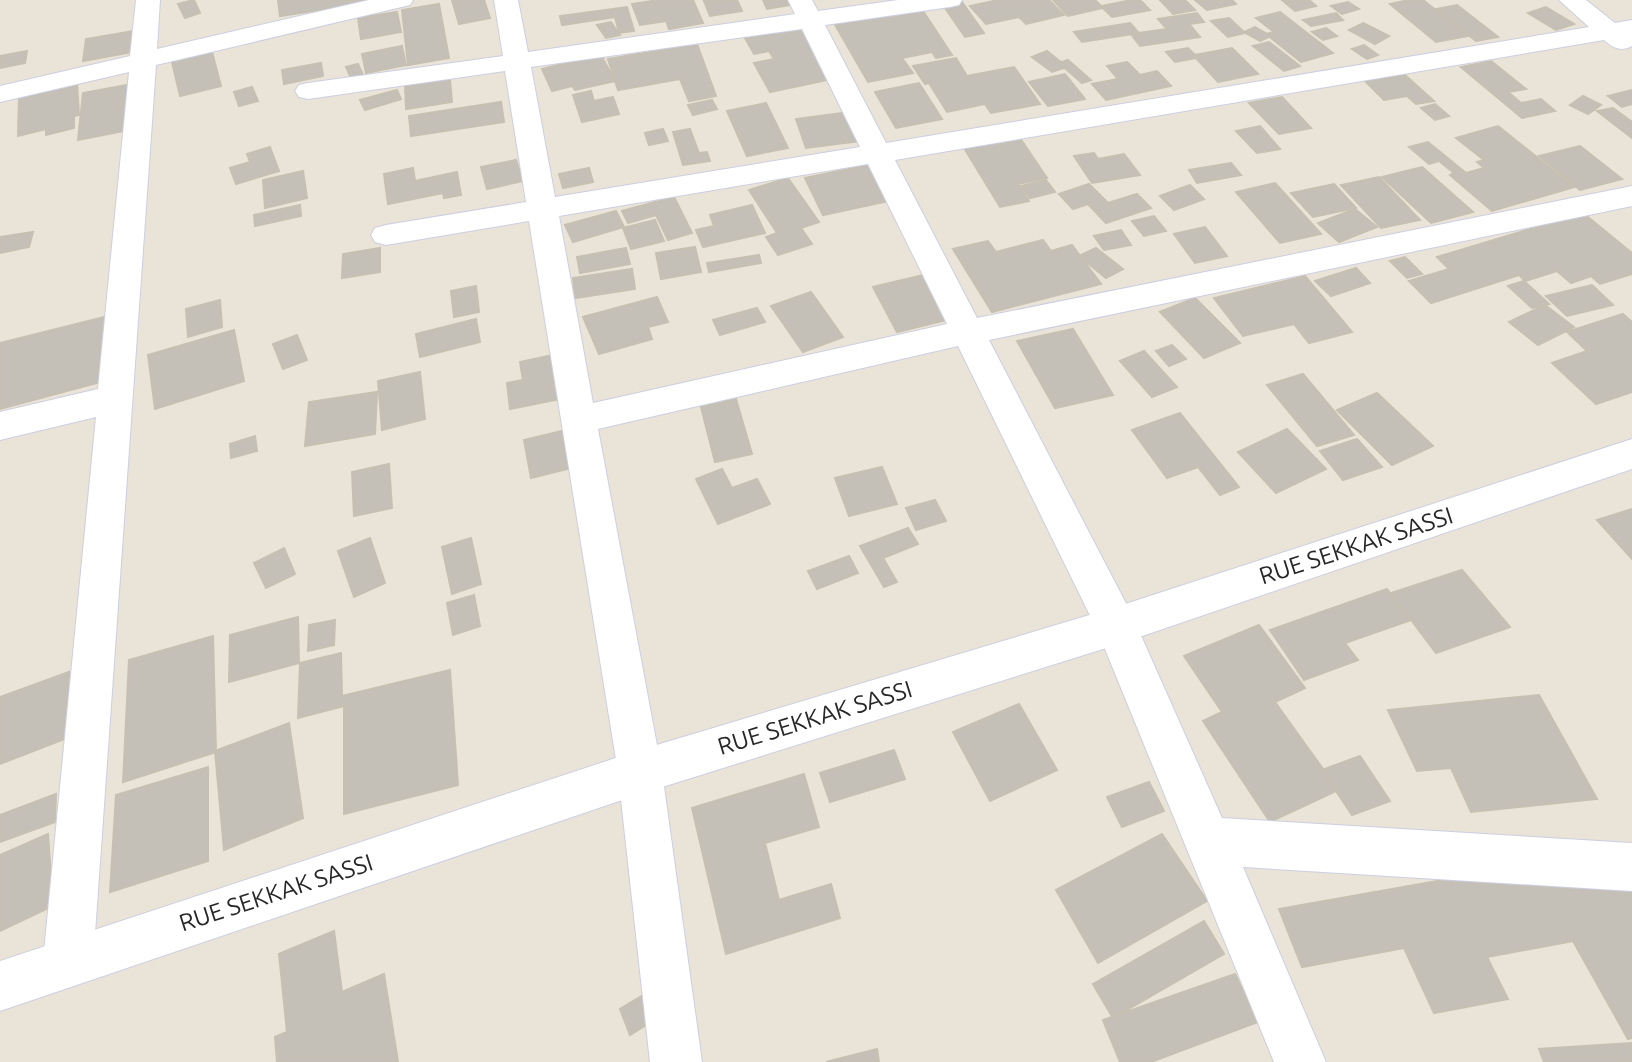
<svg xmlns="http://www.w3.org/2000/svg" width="1632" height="1062" viewBox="0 0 1632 1062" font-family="Ubuntu,sans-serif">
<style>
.building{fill:#c5c0b7;stroke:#c5c0b1;stroke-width:2}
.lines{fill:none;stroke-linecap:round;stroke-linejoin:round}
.street-casing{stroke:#cccfe1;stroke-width:2}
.secondary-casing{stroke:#cccfe1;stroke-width:2}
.street{fill:#fff;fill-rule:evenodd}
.secondary{fill:#fff;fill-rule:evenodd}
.labels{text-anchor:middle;stroke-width:5;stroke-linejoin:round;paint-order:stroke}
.street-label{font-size:24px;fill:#272727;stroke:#fff}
</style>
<rect width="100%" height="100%" fill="#eae3d7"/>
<g class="building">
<polygon points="194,0 200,13 185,18 178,4"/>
<polygon points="278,0 365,0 365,3 280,16"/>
<polygon points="452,0 484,0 490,18 459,24"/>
<polygon points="658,0 693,0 703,23 669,29 666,21 640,25 632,4"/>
<polygon points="737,0 742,11 710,16 704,1"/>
<polygon points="763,0 787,0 790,5 767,9"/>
<polygon points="998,0 1049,0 1064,15 1026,24 1019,17 986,24 970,6"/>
<polygon points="1053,0 1095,0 1103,8 1068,16"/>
<polygon points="1132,0 1140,0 1150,10 1112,17 1101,6"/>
<polygon points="1160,0 1185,0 1195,10 1173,14"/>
<polygon points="1195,0 1232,0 1236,4 1207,10"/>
<polygon points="1282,0 1309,0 1316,6 1295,11"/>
<polygon points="1409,0 1423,0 1468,36 1436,42 1390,4"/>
<polygon points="962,2 984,33 965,37 943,5"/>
<polygon points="1348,2 1359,9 1342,14 1331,6"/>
<polygon points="439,4 449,58 408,65 402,10"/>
<polygon points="1457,5 1498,37 1476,41 1436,9"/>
<polygon points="627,7 634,31 619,33 615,17 562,25 560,16"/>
<polygon points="1546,7 1574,24 1556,30 1528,13"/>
<polygon points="921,8 952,55 936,58 932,52 902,58 913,73 868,82 834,23"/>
<polygon points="397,12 401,32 361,39 358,18"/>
<polygon points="1280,12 1333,53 1301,62 1266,34 1274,32 1256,18"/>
<polygon points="1197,13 1204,22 1189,24 1200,37 1140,46 1131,34 1167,29 1158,19"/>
<polygon points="1336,13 1343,20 1311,26 1303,20"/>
<polygon points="1229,18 1245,33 1228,37 1211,21"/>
<polygon points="611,22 620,35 606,38 597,25"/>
<polygon points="1130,23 1139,33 1082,42 1074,32"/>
<polygon points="1363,23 1389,36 1375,44 1349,30"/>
<polygon points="803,27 836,78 770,92 754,63 774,59 769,51 754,54 745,38"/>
<polygon points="1255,27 1271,36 1260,41 1244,32"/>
<polygon points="1326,28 1337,36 1323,40 1312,32"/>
<polygon points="134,31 133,52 83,61 86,39"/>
<polygon points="1269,42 1300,66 1284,71 1253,46"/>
<polygon points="697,44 716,96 689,101 680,79 618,90 608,59"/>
<polygon points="1364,45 1378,55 1367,59 1352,49"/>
<polygon points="402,46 406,65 366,73 362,54"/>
<polygon points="1188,48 1195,55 1232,48 1258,74 1218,82 1196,58 1175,62 1166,52"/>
<polygon points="27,51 25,63 0,68 0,56"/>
<polygon points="1047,51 1067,67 1052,72 1032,57"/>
<polygon points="212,52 221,86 180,96 172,62"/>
<polygon points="601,55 615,81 575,90 572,86 552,91 542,69"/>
<polygon points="956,58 967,76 1014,67 1040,104 991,113 985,104 947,112 929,83 925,84 913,66"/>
<polygon points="1068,60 1091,80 1082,83 1059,63"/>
<polygon points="1491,61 1526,89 1508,92 1521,103 1541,99 1555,111 1522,118 1461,67"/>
<polygon points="1127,62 1140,75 1157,71 1171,86 1106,100 1092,84 1118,79 1107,66"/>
<polygon points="321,63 323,76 284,84 282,70"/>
<polygon points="358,64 363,75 351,78 346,67"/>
<polygon points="1065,74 1085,99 1048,106 1029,82"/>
<polygon points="1405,75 1434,101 1416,104 1407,96 1384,100 1365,81"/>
<polygon points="450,79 452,102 406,109 405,86"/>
<polygon points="77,83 79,115 74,116 74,128 46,135 46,129 18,136 19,96"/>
<polygon points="919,83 942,119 896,128 875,92"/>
<polygon points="132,84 129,130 78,140 83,93"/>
<polygon points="252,87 258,101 239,106 234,92"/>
<polygon points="397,90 401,99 365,110 360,100"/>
<polygon points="1632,90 1632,104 1622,107 1608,96"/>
<polygon points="591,91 594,101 613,97 619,114 582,122 573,95"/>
<polygon points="1583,96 1601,105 1588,114 1570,105"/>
<polygon points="1282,97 1311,128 1279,134 1249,103"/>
<polygon points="712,100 717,109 693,115 688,105"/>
<polygon points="501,102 504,122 411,136 409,116"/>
<polygon points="766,103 788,148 747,156 727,111"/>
<polygon points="1435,104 1449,116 1435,120 1421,108"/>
<polygon points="1613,108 1632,122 1632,138 1597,111"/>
<polygon points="849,112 861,141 806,148 796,119"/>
<polygon points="1260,126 1280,149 1257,153 1236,131"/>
<polygon points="1498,126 1574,187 1492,211 1450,175 1454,173 1439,161 1429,164 1409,147 1428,142 1466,173 1484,168 1477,162 1484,160 1456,138"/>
<polygon points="663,129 668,141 649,145 645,133"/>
<polygon points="690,129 699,153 707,152 710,161 683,165 673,132"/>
<polygon points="1020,138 1047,178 1018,184 1029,201 1000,207 964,148"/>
<polygon points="1580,146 1622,179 1580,190 1539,156"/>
<polygon points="270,147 279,171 236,184 230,168 250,162 247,154"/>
<polygon points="1094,153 1098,159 1124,154 1140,175 1092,183 1074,156"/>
<polygon points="516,160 523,181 487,189 481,167"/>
<polygon points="1231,163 1241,175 1197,183 1189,170"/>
<polygon points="874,164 893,200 823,215 805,178"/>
<polygon points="1422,167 1473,212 1431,223 1382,177"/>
<polygon points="413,168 415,181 457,172 461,195 444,198 443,193 388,204 384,174"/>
<polygon points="589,168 593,182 563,188 559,174"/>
<polygon points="303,171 307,198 265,208 263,180"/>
<polygon points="1379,177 1420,220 1381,228 1341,185"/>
<polygon points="788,178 819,222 801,228 812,244 778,255 766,237 777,233 749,190"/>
<polygon points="1046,180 1055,192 1030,198 1021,186"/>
<polygon points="1275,183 1321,234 1280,243 1236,192"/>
<polygon points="1089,184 1108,203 1137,194 1151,208 1106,223 1088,204 1073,209 1059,194"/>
<polygon points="1334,184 1356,208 1313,217 1291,193"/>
<polygon points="1190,185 1204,199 1174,210 1160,196"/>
<polygon points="674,197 692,233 668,240 656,215 628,223 622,211"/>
<polygon points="300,205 301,216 255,226 254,215"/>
<polygon points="752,205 765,233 703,247 696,230 714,226 710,215"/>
<polygon points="1355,209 1377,227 1339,242 1318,223"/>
<polygon points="616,211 624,227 573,242 565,225"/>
<polygon points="1583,213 1632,253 1632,274 1600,284 1591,276 1571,283 1557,271 1525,281 1519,275 1431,303 1409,281 1449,269 1437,257"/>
<polygon points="1154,216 1166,231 1144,236 1132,221"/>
<polygon points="655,220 664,241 631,249 623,228"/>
<polygon points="1205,227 1227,256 1195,263 1174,234"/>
<polygon points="1121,230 1131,245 1104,250 1094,236"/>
<polygon points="33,232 29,247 0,253 0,237"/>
<polygon points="1043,240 1051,251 1072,245 1101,284 992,312 953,249 988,241 996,252"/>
<polygon points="695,247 701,272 661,279 656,253"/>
<polygon points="380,248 380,272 342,278 343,254"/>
<polygon points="626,248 630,264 580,273 577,257"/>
<polygon points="1096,248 1123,269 1106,278 1079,256"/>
<polygon points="759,255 761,263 709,272 707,263"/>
<polygon points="1405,257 1422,274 1407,278 1390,261"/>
<polygon points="1356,268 1370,283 1331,296 1315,281"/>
<polygon points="632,269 635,289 575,298 573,278"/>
<polygon points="928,274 954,318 897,332 873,287"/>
<polygon points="1305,276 1352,332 1309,343 1294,324 1243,336 1214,298"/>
<polygon points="1524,281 1549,304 1532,308 1508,286"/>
<polygon points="1592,285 1613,305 1567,316 1546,296"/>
<polygon points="476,286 479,312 454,317 451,291"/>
<polygon points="811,292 843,337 803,352 771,306"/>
<polygon points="657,297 668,322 648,327 652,339 599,354 583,317"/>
<polygon points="1195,298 1240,343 1204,358 1160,312"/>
<polygon points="220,300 222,327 188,337 186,309"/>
<polygon points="1545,305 1574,327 1538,345 1509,322"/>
<polygon points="757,308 765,322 720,335 713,320"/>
<polygon points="1623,314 1632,322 1632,392 1596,404 1552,363 1587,351 1567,332"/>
<polygon points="108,316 108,380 0,409 0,343"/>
<polygon points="476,319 480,342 420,357 416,334"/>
<polygon points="1073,329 1113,395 1055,408 1017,341"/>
<polygon points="234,330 244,381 155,409 148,355"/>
<polygon points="297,335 307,360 283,369 273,344"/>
<polygon points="1172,345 1186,359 1169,366 1156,351"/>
<polygon points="1144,351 1177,387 1152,397 1120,361"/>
<polygon points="553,355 560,399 510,409 507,383 523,380 520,362"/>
<polygon points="420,372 425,419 382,430 378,381"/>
<polygon points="1303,374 1354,435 1317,446 1267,385"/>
<polygon points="377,392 375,434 305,446 309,402"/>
<polygon points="1377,393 1433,446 1392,465 1337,410"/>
<polygon points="736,399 752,454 715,462 701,407"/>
<polygon points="1180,413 1239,487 1220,495 1198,467 1167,478 1132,430"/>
<polygon points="1287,429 1326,469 1276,493 1238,452"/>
<polygon points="562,431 571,468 531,478 524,440"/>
<polygon points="255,436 257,451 231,458 230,444"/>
<polygon points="1357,439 1382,467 1343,480 1320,451"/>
<polygon points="389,464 392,508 354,516 352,472"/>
<polygon points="882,467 897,504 849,516 835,478"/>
<polygon points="722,469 732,488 757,479 770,504 718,524 696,479"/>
<polygon points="935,500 946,521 916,530 906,508"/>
<polygon points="1632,509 1632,559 1597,520"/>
<polygon points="908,528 918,544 883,558 897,582 884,587 860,546"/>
<polygon points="370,538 385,583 354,597 338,551"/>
<polygon points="471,538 481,584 452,594 442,547"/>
<polygon points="284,548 295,574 266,588 254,563"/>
<polygon points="849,556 858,573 817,589 808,571"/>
<polygon points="1462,570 1510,627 1436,653 1391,593"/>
<polygon points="1387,589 1411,620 1345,643 1358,660 1304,680 1270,630"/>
<polygon points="474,595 480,626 453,635 447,603"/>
<polygon points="298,617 299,663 229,682 230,635"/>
<polygon points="335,620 334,645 308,651 309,625"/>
<polygon points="1259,625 1305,688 1275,702 1338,790 1270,822 1203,721 1222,712 1184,656"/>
<polygon points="213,636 216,752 123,782 129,660"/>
<polygon points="341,653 342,696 450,670 458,785 344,814 344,706 298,718 300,663"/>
<polygon points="69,672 72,736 0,764 0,697"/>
<polygon points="1539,695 1597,799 1471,812 1451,768 1417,771 1388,710"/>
<polygon points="1019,704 1057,770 990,801 953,732"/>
<polygon points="289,723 303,818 224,850 215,751"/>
<polygon points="894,750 905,779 830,802 820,773"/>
<polygon points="1360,756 1390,801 1352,815 1322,770"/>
<polygon points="208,767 208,861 110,892 116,795"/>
<polygon points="804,774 819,827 765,843 779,900 831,884 840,918 726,954 692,808"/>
<polygon points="1149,782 1164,811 1122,827 1107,797"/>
<polygon points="56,794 55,822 0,842 0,815"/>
<polygon points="48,834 53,906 0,931 0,855"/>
<polygon points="1162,834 1207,901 1098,963 1056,890"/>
<polygon points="1607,851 1632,892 1632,1038 1628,1039 1573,941 1487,957 1508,999 1434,1013 1404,948 1302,967 1279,909"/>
<polygon points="1204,921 1224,954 1113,1018 1093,984"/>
<polygon points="334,931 342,992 384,974 398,1062 277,1062 275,1037 287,1032 279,954"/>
<polygon points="1235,974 1258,1022 1151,1062 1120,1062 1103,1020"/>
<polygon points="662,984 673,1008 630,1035 620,1009"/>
<polygon points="1631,1043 1632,1062 1544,1062 1539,1049"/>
<polygon points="877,1049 879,1062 826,1062"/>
</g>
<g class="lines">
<g class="street-casing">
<g id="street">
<polygon points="136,0 160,0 157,49 369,0 413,0 410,5 156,65 93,962 86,980 68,987 50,980 43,962 96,417 0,440 0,412 98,389 129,72 0,102 0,86 130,56"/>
<path d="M494,0H518L528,52L795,14L788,0H812L818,11L898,0H962L959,5L950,7L825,25L886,143L1589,27L1559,0H1586L1615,23L1632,20V46C1621,52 1613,48 1604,40L895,160L977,318L1632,186V206L989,340L1131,613L1222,818L1632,843V891L1243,867L1326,1062H1274L1098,632L958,346L598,429L662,772L702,1062H650L618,772L529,221L386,245L375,242L371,235L375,228L386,225L526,202L505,71L308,99L299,97L295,91L299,85L308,83L503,56ZM802,29L860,147L555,197L531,67ZM868,164L947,324L593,403L559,216Z"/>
</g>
</g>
<g class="secondary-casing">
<polygon id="secondary" points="1632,439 1632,469 1116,645 640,794 0,1011 0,961 640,750 1116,607"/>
</g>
<use href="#street" class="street"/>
<use href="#secondary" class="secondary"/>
</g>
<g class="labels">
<g class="street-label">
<text transform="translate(1356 546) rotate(-18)" y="8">RUE SEKKAK SASSI</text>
<text transform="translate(815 718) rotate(-17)" y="8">RUE SEKKAK SASSI</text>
<text transform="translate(276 893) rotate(-18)" y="8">RUE SEKKAK SASSI</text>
</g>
</g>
</svg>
